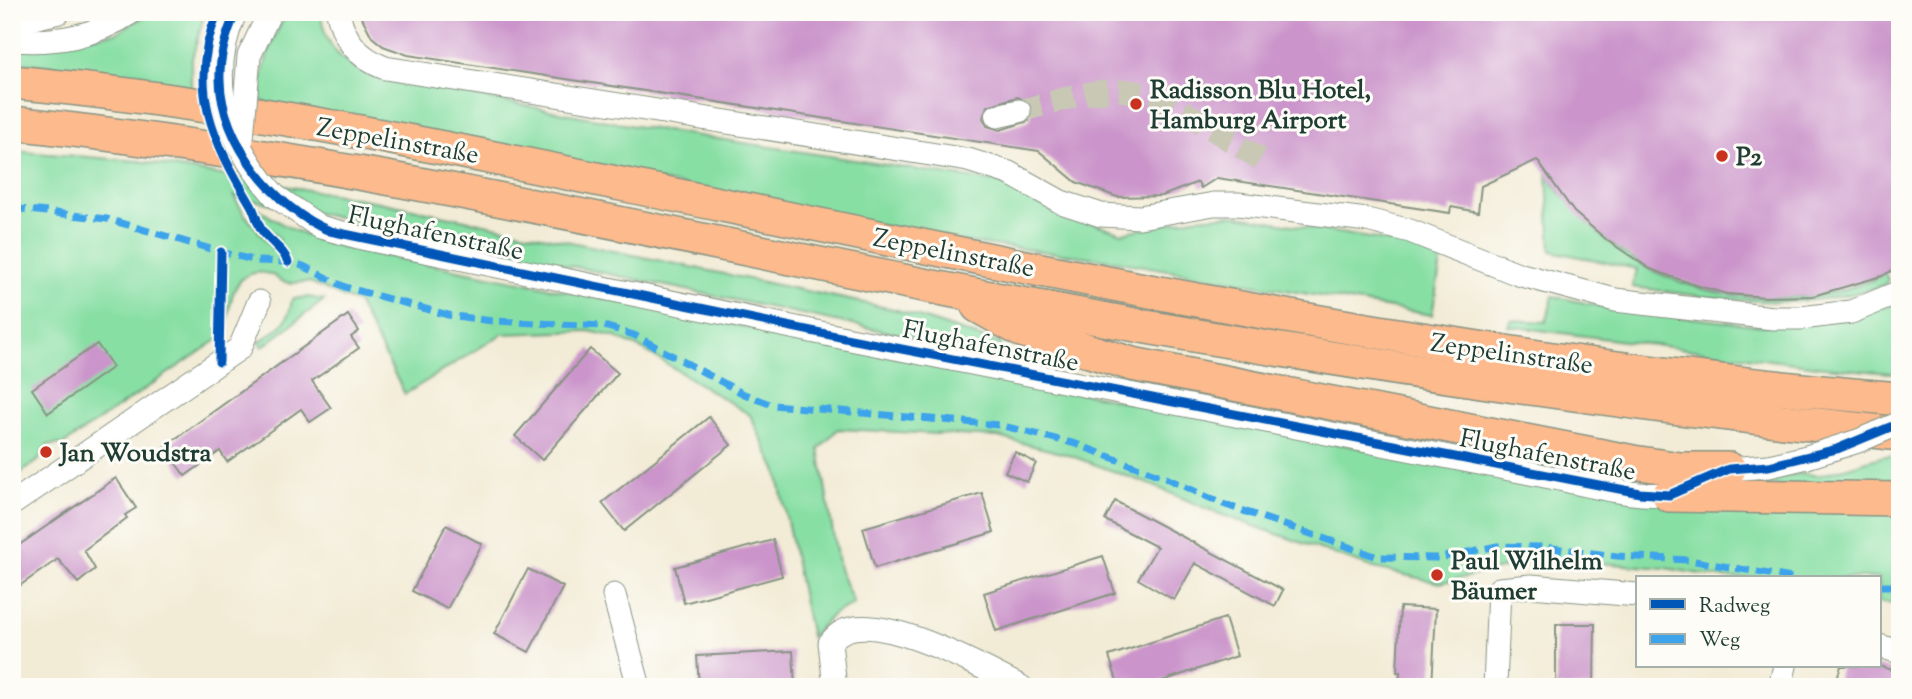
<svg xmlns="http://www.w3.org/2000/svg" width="1912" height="699" viewBox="0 0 1912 699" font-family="'Sorts Mill Goudy',serif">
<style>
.green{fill:#88dfa4;stroke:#548e6c;stroke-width:2}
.building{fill:#cb94ca;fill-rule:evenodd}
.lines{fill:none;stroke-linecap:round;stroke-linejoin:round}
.minor-tunnel{stroke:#c8c8b5;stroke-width:23;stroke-dasharray:23 11;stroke-linecap:butt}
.minor-casing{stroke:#889484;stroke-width:25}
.highway-casing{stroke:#889484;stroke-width:36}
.minor{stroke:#fff;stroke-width:23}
.highway{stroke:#fcba8d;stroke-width:33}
.minor-bridge-casing{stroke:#889484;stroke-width:25;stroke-linecap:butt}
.minor-bridge{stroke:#fff;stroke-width:23}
.quiet{stroke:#3da4eb;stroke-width:7;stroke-dasharray:14 7;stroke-linecap:butt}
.cycleway-casing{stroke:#fdfcf7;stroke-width:13}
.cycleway{stroke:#0057b8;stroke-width:9}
.poi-dot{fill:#c8321e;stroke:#fdfcf7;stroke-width:2.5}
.labels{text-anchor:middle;stroke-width:6;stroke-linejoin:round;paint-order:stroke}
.poi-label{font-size:26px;font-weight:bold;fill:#1f3d34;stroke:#fdfcf7;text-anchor:start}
.street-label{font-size:26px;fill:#1f3d34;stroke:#fdfcf7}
</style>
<rect width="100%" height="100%" fill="#fdfcf7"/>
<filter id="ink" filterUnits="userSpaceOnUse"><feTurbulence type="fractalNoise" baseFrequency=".0143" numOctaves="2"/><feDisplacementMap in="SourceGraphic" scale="14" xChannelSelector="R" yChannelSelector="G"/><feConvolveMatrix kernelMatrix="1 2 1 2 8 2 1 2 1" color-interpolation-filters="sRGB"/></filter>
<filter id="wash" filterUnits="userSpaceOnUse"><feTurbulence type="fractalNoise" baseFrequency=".00686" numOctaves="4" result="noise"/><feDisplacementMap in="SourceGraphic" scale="28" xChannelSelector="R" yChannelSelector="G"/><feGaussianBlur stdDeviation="1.57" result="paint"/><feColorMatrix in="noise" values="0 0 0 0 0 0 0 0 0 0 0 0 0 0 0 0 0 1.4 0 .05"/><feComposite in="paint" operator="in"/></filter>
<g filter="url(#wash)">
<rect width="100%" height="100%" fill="#f2ebd5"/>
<g class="green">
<polygon points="152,12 205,12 191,62 191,91 119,79 113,73 12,62 12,49 116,33"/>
<path d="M287,12H321C323,45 344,66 373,77L634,126L996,182L1018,189L1069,215L1122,233L1194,218L1233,215L1416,246L1442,256L1432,315L1103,259L959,241L261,101C260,67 271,42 287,12Z"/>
<path d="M12,151L138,161L379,202L897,310L1001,344L999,355L234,196L245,215L273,249L280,240L267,227L256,207C288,231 319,242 357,250L1451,466L1900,508V603L1879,602V578H1724L1665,568L1544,559L1440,583L1374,568L1217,513L1154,486L1069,455L998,437L838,429L819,449L839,569L854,604L834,613L811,637L777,472L750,415L644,350L615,337L589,331L502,334L405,394L357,302C340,298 328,289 312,283C303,280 293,285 285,282C279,281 276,276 270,274C231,264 229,307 226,334L64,444L47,445L38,461L12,479Z"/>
<path d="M1547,176C1575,213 1608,248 1650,269C1720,304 1815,309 1885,274L1888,279L1886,284C1797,315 1723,298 1632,287L1637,269L1551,251Z"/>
<polygon points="1553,296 1613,309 1763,326 1900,304 1900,374 1825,367 1508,326 1511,320 1546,322"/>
<path d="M308,297L324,300L262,347L259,342C279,328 289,325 292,299Z"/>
<polygon points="1884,456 1900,457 1900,486 1745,485 1803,473 1818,476"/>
</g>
<g id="blocks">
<g class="building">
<path d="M359,12H1900V266L1882,276L1813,296L1765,297L1727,294L1695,285L1650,269L1608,241L1574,212L1537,160L1481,186L1478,212L1451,207L1450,213L1217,178L1201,188L1198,182L1162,196L1117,197L1076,182L1039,151L408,55L383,46L372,37ZM1017,97L1030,102L1033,109L1029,121L1000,130L987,126L983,118L987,106Z"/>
<polygon points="348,315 359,331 351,337 359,348 312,381 331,408 310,422 301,409 227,462 220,451 185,476 164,447"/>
<polygon points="97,344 113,367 48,413 32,389"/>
<polygon points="590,349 618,373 542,460 515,436"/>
<polygon points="709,417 731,445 624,531 602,503"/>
<polygon points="1015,452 1036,463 1027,482 1005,472"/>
<polygon points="116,478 136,508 125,515 127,518 84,550 95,569 78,583 58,559 12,591 12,550"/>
<polygon points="982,493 994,532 875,568 863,528"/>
<polygon points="1115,501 1283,590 1275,606 1195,563 1174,600 1138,579 1157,547 1105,520"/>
<polygon points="446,525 482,544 447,609 412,591"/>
<polygon points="773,540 782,576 684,603 675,567"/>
<polygon points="1103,556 1115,593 996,631 984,593"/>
<polygon points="528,569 563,587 529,652 494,634"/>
<polygon points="1400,607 1436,609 1432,687 1399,687 1400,672 1397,672"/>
<polygon points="1225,618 1237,656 1144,687 1119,687 1109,656"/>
<polygon points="1556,624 1595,624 1594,687 1556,687"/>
<polygon points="793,651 795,687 699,687 697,656"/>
<polygon points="1841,666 1879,666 1900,672 1900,687 1834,687"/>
</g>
</g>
</g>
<g filter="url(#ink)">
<use href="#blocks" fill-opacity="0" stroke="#889484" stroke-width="2"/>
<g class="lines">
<path class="minor-tunnel" d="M1019,111C1054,103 1099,85 1135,92C1172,99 1229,141 1264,161"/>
<g class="minor-casing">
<g id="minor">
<path d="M338,12C343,40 359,58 385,68L968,160L1009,173L1061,202L1101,215L1140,217L1214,204H1238L1367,220L1410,231L1518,274L1615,300L1773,318H1801L1851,312L1900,292"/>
<polyline points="12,23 59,12"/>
<path d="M12,40C57,43 94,37 132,12"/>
<polyline points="997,116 1019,111"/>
<path d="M275,196L320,227L362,238L845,338L1540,475C1575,481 1649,504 1680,490"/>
<polyline points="1715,475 1729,469 1769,466 1807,457"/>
<polyline points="12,504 240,348 259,302"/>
<polyline points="614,595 639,687"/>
<polyline points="1879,646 1900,652"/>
<path d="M835,687L830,643C833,639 838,634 842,632C881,611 984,668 1021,687"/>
<polyline points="1495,687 1499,589 1531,586 1637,595"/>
<polyline points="1780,687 1785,666"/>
</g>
</g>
<g class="highway-casing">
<g id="highway">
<path d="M12,82C252,104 488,157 723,205C1112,286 1503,366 1900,399"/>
<path d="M12,123C328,156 638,229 949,290C1264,352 1581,400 1900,434"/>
<polyline points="978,306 1021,330 1132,364 1633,462 1680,469 1729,469"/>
<polyline points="1669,495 1900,499"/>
</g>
</g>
<use href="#minor" class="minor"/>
<use href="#highway" class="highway"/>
<g class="minor-bridge-casing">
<g id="minor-bridge">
<path d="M235,13C205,82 227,142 275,196"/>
<polyline points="242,139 249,56 270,12"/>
<polyline points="1807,457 1858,441 1900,423"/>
</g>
</g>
<use href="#minor-bridge" class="minor-bridge"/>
<g class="quiet">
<polyline points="12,208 107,219 221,252 257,261 288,262 303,266 345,287 448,315 492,321 604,326 634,335 744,394 772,405 999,425 1076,444 1166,478 1223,504 1378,557 1439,558 1497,546 1545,547 1617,556 1689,560 1792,578"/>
<polyline points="1879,586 1900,586"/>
</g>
<g class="cycleway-casing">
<g id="cycleway">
<path d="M218,12C186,86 213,141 251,205C255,212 257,222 261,229C269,242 283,248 288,262"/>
<path d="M236,12C226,34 219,56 220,80C221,141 275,209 330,231L845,338L1640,493L1669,495L1729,469L1769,466L1837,449L1900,423"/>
<polyline points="219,362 221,252"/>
</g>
</g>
<use href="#cycleway" class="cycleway"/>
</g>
</g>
<g class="poi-dot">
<circle cx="1136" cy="104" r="7"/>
<circle cx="1722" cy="156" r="7"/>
<circle cx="46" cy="452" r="7"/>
<circle cx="1437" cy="575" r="7"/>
</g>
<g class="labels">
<g class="poi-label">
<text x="1150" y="98">Radisson Blu Hotel,<tspan x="1150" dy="30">Hamburg Airport</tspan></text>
<text x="1736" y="165">P2</text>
<text x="60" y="461">Jan Woudstra</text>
<text x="1451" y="569">Paul Wilhelm<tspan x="1451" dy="30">Bäumer</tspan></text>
</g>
<g class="street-label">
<text transform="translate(398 140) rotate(10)" y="9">Zeppelinstraße</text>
<text transform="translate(436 232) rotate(12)" y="9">Flughafenstraße</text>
<text transform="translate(954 252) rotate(11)" y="9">Zeppelinstraße</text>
<text transform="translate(991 345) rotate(11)" y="9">Flughafenstraße</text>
<text transform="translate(1512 353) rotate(8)" y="9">Zeppelinstraße</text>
<text transform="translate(1548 454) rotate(11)" y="9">Flughafenstraße</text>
</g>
</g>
<rect width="1912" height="699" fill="none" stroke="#fdfcf7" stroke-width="42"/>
<rect x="1636" y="576" width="245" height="91" fill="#fdfcf7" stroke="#a4b0a9" stroke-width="2"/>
<rect x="1650" y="599" width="35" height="10" fill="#0057b8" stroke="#a4b0a9" stroke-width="2"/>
<text x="1699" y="612" font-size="21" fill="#1f3d34">Radweg</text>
<rect x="1650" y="634" width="35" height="10" fill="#3da4eb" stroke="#a4b0a9" stroke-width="2"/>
<text x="1699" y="646" font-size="21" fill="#1f3d34">Weg</text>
</svg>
